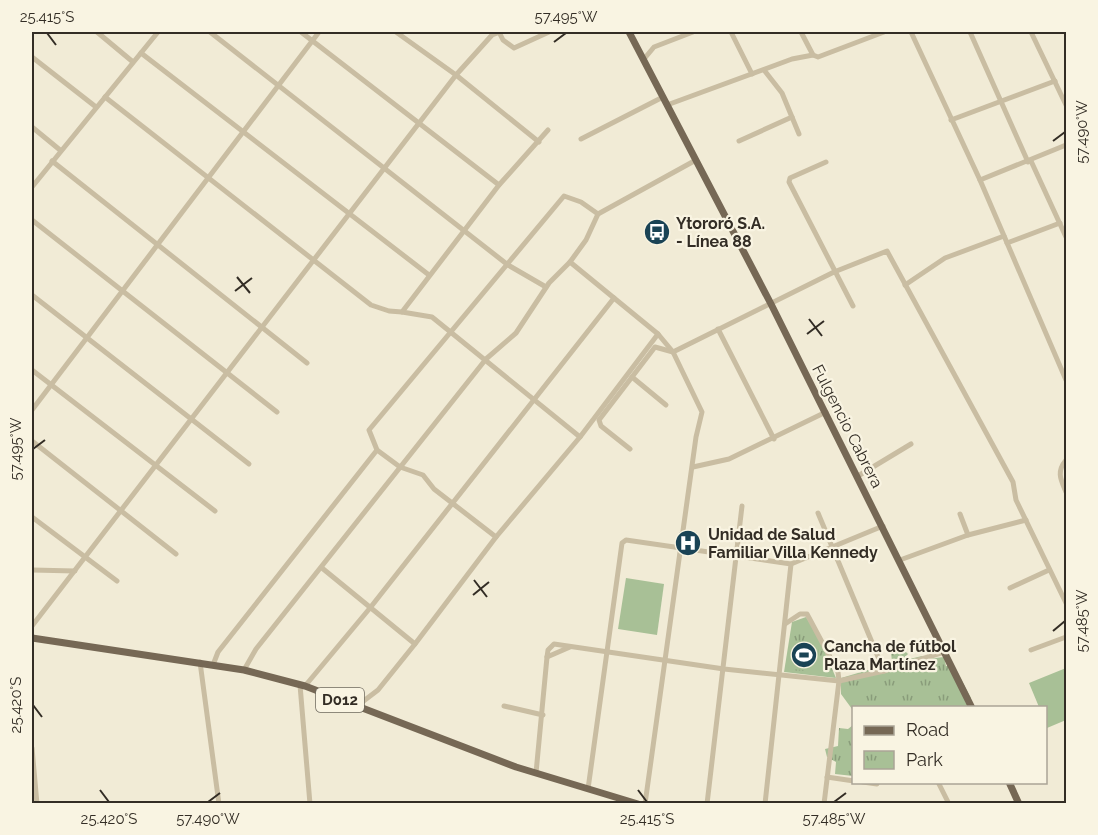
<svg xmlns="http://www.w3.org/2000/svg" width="1098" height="835" viewBox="0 0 1098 835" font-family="Raleway,sans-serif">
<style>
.park{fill:url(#park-tufts)}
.pitch{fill:#a8c096}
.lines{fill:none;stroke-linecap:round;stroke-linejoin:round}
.minor{stroke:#c9bda2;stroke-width:5}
.major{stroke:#766855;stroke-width:7}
.ticks{fill:none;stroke:#332d25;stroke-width:2}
.labels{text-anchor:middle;stroke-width:4.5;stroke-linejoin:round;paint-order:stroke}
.shield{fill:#f9f4e2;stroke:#6e695e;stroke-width:1.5}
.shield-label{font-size:15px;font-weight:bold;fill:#332d25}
.poi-label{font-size:16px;font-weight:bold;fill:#332d25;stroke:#f9f4e2;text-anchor:start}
.street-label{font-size:16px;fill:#332d25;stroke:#f9f4e2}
.neatline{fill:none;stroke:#332d25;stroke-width:2}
.ticks-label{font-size:15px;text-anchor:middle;fill:#332d25}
</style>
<defs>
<pattern id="park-tufts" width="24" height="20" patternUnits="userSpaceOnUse" patternTransform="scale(1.5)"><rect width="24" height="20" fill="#a8c096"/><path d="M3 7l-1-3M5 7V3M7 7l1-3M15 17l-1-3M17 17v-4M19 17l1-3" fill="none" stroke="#899c7a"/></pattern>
</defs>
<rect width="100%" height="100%" fill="#f1ebd6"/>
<g class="park">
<polygon points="806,617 818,636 836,678 784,672 792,622"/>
<polygon points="897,643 908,654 901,661 922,656 927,659 944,657 946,666 954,666 971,698 965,702 975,707 852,709 841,694 841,678 868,670 874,671 892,661 890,645"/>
<polygon points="853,725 853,776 835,774 836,762 827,757 825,749 838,746 839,728 848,729"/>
</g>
<g class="pitch">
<polygon points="626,578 664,584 657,635 618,629"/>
<polygon points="792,641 818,641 818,671 788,669"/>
<polygon points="1066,668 1066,720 1047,728 1046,708 1039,707 1029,683"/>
</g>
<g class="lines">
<g class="minor">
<polyline points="97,32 133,62"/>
<polyline points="210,32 508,265 546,287"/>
<polyline points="301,32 499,185"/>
<polyline points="396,32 456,75 539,142"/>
<polyline points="499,32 503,40 514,48 549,32"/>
<polyline points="731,32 752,74"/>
<polyline points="801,32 813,55 818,57 884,32"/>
<polyline points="911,32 980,180 1066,380"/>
<polyline points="970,32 1028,162"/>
<polyline points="1031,32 1066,105"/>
<polyline points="141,53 429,275"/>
<polyline points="32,57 96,107"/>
<polyline points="644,59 654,47 693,32"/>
<polyline points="764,70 782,93 799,134"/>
<polyline points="105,97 371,305 389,311 402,312 499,185 548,130"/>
<polyline points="667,105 792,59 813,55"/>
<polyline points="951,120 1055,81"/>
<polyline points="32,127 60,150"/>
<polyline points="581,139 663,97"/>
<polyline points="739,141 792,117"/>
<polyline points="52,161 307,363"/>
<polyline points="1031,161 1066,237"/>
<polyline points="826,162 790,178 789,182 853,306"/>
<polyline points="980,180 1066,145"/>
<polyline points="32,187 158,32"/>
<polyline points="598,214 586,240 570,262 614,298"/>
<polyline points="32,220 277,412"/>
<polyline points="1007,243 1060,223"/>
<polyline points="905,285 945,258 1004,236"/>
<polyline points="32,295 249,464"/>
<polyline points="402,312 432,317 580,437"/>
<polyline points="718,329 774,439"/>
<polyline points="32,370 215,511"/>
<polyline points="632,377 666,405"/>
<polyline points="32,410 319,32"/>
<polyline points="32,441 176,554"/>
<polyline points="630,449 601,426 599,420 655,347 673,352 834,272 887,251 1013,482 1016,500 1066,603"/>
<path d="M1066,460C1056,472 1061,480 1066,492"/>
<polyline points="693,467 729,459 826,412"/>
<polyline points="858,476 911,444"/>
<polyline points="818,513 884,671"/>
<polyline points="960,514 968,535"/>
<polyline points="32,517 117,581"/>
<polyline points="496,537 434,489 423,475 400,467 377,450 369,430 564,196 581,202 598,214 696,160"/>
<polyline points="900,560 968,535 1026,520"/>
<polyline points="791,564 883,526"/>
<polyline points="322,568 415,644"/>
<polyline points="32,570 75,571"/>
<polyline points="1010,588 1049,570"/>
<polyline points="785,624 800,614 807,614 838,672 839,681 824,804"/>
<polyline points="32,626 456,75 492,35 500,32"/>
<polyline points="1031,650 1066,637"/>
<polyline points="547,657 570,647"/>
<polyline points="200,662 219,804"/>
<polyline points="213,665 218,652 377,450"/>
<polyline points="244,670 256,649 486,359 516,333 549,283 570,262"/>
<polyline points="300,685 310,804"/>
<polyline points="305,686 370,608 614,298 658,334 673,352 702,412 696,437 645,804"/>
<polyline points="357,706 378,690 415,644 496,537 580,437 658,334"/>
<polyline points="504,706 543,715"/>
<polyline points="32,748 37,804"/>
<polyline points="536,773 547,657 548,650 554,644 724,669 839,681 884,671 944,652"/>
<polyline points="827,777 854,781"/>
<polyline points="863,782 877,784"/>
<polyline points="938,782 949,804"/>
<polyline points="588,789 622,543 626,540 791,564 765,804"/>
<polyline points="707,804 742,506"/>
</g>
<g class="major">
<polyline points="629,32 771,304 972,708"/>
<polyline points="32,638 244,670 305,686 516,767 638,804"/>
<polyline points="1009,782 1019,804"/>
</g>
</g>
<path class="ticks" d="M47,33L56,45M554,42L566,33M1053,141L1065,132M237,277L250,293M235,291L252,278M809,319L822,336M807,334L824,321M33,449L45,440M474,580L487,597M473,595L489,582M1053,631L1065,621M33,705L42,717M100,790L109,802M638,790L647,802M208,802L220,793M834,802L846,793"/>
<defs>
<g id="bus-disc" transform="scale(1.35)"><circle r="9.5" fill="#1a4355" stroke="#f9f4e2"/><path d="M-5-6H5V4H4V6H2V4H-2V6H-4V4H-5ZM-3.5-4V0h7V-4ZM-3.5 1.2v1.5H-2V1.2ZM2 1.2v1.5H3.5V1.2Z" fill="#fff"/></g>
<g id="hospital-disc" transform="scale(1.35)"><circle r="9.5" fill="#1a4355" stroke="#f9f4e2"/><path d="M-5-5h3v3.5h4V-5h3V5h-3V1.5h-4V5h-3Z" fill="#fff"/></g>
<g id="stadium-disc" transform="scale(1.35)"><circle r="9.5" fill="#1a4355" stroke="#f9f4e2"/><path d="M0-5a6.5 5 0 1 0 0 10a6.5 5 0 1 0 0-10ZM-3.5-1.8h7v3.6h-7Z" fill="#fff"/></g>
</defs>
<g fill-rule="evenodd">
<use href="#bus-disc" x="657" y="232"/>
<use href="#hospital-disc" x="688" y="543"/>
<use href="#stadium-disc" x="804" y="655"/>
</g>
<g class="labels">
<rect class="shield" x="316" y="688" width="48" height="24" rx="4.5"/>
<g class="shield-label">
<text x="340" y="705">D012</text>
</g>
<g class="poi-label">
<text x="676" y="229">Ytororó S.A.<tspan x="676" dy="18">- Línea 88</tspan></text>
<text x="708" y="540">Unidad de Salud<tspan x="708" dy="18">Familiar Villa Kennedy</tspan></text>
<text x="824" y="652">Cancha de fútbol<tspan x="824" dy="18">Plaza Martínez</tspan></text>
</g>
<g class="street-label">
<text transform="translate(848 426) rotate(63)" y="6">Fulgencio Cabrera</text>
</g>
</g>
<rect width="1098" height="835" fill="none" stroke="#f9f4e2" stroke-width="66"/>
<rect x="852" y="706" width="195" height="78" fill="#f9f4e2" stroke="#aaa496" stroke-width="1.5"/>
<rect x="864" y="726" width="30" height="9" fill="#766855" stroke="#aaa496" stroke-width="1.5"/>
<text x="906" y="736" font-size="18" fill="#332d25">Road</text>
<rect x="864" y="751" width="30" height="18" fill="url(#park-tufts)" stroke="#aaa496" stroke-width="1.5"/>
<text x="906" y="766" font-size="18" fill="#332d25">Park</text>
<rect x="33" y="33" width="1032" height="769" class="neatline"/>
<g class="ticks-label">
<text x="47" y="22">25.415°S</text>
<text x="566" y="22">57.495°W</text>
<text transform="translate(1082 132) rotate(-90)" y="5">57.490°W</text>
<text transform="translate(16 449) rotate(-90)" y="5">57.495°W</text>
<text transform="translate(1082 621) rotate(-90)" y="5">57.485°W</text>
<text transform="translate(16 705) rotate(-90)" y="5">25.420°S</text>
<text x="109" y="824">25.420°S</text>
<text x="208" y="824">57.490°W</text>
<text x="647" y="824">25.415°S</text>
<text x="834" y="824">57.485°W</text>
</g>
</svg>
